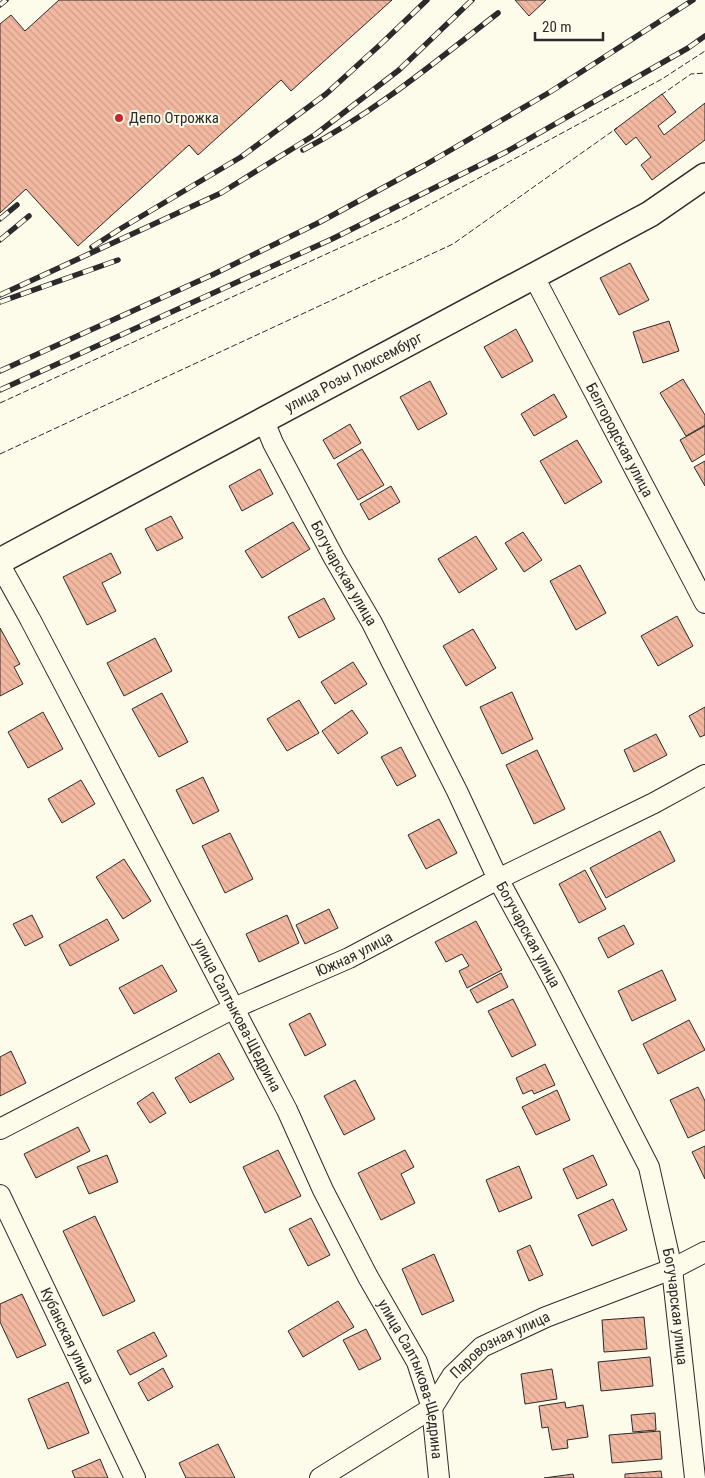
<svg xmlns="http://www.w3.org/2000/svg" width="705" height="1478" viewBox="0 0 705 1478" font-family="'Roboto Condensed',sans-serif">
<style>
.building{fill:url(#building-back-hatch);stroke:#2b2b2b}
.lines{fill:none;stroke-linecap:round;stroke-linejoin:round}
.minor-casing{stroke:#2b2b2b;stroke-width:22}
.tertiary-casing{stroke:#2b2b2b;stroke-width:28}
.minor{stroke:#fdfbea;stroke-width:20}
.tertiary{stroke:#fdfbea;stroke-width:25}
.rail-casing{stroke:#2b2b2b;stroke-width:5.5}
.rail{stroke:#fdfbea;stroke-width:4;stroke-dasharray:11;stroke-linecap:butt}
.fence{stroke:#2b2b2b;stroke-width:1;stroke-dasharray:6 2.5;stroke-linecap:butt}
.poi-dot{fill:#c62828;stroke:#fdfbea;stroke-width:2}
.labels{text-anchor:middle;stroke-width:4;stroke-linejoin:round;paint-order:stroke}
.poi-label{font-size:15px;fill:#2b2b2b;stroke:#fdfbea;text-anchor:start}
.street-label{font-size:15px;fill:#2b2b2b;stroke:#fdfbea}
</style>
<defs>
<pattern id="building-back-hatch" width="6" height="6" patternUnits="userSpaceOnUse" patternTransform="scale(1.25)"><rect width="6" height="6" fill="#f2b8a0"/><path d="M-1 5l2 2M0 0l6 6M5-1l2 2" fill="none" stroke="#d09e8a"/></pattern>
</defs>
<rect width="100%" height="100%" fill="#fdfbea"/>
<g class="building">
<polygon points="59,0 392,0 291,91 281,80 198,155 189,145 78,246 26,189 0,213 0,24 11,15 25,31"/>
<polygon points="515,0 546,0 529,16"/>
<polygon points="662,94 676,112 658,126 664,135 705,103 705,140 652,180 641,165 651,157 636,137 626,145 614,130"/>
<polygon points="630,263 649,300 619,315 600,278"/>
<polygon points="669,321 679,351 643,363 633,332"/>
<polygon points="516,329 533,361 502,378 484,347"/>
<polygon points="683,379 705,415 705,425 686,436 660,393"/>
<polygon points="430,381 447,414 418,430 400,397"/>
<polygon points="554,394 567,417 534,436 521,414"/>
<polygon points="350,424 361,443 334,459 323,440"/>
<polygon points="705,426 705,454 692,462 680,440"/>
<polygon points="577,440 602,482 565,504 540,461"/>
<polygon points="362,449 384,485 358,500 337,464"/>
<polygon points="705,461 705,486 694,467"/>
<polygon points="260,469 273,494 242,511 229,486"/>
<polygon points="391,486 400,502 369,520 360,504"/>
<polygon points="171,516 183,538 157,551 145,529"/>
<polygon points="293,522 310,549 262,578 245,551"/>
<polygon points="523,532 542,560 524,572 505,543"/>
<polygon points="476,536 497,569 459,593 438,559"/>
<polygon points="111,553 121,573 102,583 116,611 87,625 63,577"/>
<polygon points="580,565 606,613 576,630 550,581"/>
<polygon points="324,598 335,619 299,638 288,617"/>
<polygon points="677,616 693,646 658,666 641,636"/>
<polygon points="0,628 20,664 14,667 23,684 0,696"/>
<polygon points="473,629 496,668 466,686 443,646"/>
<polygon points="155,638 172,671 124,696 107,663"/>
<polygon points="353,662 367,684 335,704 321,682"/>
<polygon points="512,692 533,739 502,754 480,707"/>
<polygon points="162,693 188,742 159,757 132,709"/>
<polygon points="299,700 319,733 287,751 267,719"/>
<polygon points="705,707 705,735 700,737 689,716"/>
<polygon points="352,710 368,733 338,754 322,731"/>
<polygon points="43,712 63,749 28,768 8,732"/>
<polygon points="656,734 667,755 634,772 624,750"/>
<polygon points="401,747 416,776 397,786 381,757"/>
<polygon points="537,750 565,809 534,824 506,765"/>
<polygon points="203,777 219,811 193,824 176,790"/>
<polygon points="81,780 95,804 62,823 48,799"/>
<polygon points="439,819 457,853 426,869 408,835"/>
<polygon points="660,831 675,861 606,898 590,868"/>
<polygon points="230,833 253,879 225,893 202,846"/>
<polygon points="124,859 151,901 123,919 96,877"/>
<polygon points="585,870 606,909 579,923 559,884"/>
<polygon points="329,909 338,928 305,944 296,925"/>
<polygon points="32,915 43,937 25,946 13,924"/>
<polygon points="287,915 299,943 259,962 246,934"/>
<polygon points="107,919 119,940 70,966 59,945"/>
<polygon points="476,921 502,970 467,988 459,971 469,966 462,954 446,962 435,942"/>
<polygon points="624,925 634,944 608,958 598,938"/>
<polygon points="162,965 177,991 134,1014 119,988"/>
<polygon points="662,970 676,1000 632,1021 618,991"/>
<polygon points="501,973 508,987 477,1003 470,990"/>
<polygon points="513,999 536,1045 512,1057 488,1011"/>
<polygon points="310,1013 326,1045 305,1056 289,1024"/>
<polygon points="689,1020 705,1050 658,1074 643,1044"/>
<polygon points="11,1051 26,1083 0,1096 0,1057"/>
<polygon points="219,1053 234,1079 190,1103 175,1078"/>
<polygon points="545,1064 555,1085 534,1094 532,1090 523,1094 516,1078"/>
<polygon points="355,1080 375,1119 344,1135 324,1096"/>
<polygon points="698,1087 705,1101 705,1130 688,1138 670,1100"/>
<polygon points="557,1090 570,1120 536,1135 522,1107"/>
<polygon points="153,1092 166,1113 150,1123 137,1103"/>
<polygon points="78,1127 90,1151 36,1178 24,1154"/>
<polygon points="705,1146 705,1179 692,1152"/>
<polygon points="278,1150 301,1196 265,1213 243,1167"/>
<polygon points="405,1150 414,1167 401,1174 415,1203 381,1220 358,1173"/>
<polygon points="107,1155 118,1182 89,1194 77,1167"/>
<polygon points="593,1155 607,1185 577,1199 563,1169"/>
<polygon points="519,1166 532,1198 499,1212 486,1180"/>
<polygon points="613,1199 627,1230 592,1246 578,1215"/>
<polygon points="95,1216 135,1301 103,1316 63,1231"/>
<polygon points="311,1218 330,1255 308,1266 289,1229"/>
<polygon points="530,1245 543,1275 529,1281 517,1251"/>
<polygon points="434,1254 454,1301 422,1315 402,1269"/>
<polygon points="22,1294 46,1345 17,1358 0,1322 0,1304"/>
<polygon points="338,1301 354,1327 303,1357 288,1331"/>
<polygon points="644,1317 647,1349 604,1352 602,1320"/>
<polygon points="366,1329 381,1359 359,1370 343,1340"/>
<polygon points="154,1332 167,1356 130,1375 117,1351"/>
<polygon points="650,1357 653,1386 601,1391 598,1362"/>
<polygon points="163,1368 173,1387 148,1401 138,1383"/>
<polygon points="552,1369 557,1399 525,1404 521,1374"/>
<polygon points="68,1382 89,1433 48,1449 28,1399"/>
<polygon points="565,1402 566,1408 583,1405 588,1437 567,1440 568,1448 552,1450 548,1427 542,1428 539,1406"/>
<polygon points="655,1413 656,1430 633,1432 631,1415"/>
<polygon points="660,1431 662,1459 612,1463 609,1435"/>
<polygon points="218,1444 235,1478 186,1478 179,1463"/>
<polygon points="100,1459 108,1478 75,1478 72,1471"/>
<polygon points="661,1471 662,1478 625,1478 625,1474"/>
<polygon points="573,1474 574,1478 544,1478"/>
</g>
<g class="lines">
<g class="minor-casing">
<g id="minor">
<path id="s1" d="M534,277L705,603"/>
<path id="s2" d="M264,421L273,443L334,558L372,623L457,791L498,879L553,980L649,1167L672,1269L695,1478"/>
<path id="s3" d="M0,565L30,619L287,1110L323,1190L368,1277L417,1362L432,1408L439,1478"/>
<path id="s4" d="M0,1129L234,1008L349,958L498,879L654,803L705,775"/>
<path id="s5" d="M0,1195L135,1478"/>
<path id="s6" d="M320,1478L432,1408L452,1376L482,1347L546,1317L672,1269L705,1252"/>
</g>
</g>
<g class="tertiary-casing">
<g id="tertiary">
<path id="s7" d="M0,561L650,214L705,176"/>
</g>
</g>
<use href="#minor" class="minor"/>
<use href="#tertiary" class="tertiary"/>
<g class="rail-casing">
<g id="rail">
<polyline points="0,5 6,0"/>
<path d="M303,150C374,113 435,62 498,13"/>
<polyline points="0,219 17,205"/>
<polyline points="0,240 29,216"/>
<polyline points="92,247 120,229 241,157 326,94 382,43 427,0"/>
<polyline points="0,295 221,193 316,134 399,70 472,0"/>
<polyline points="0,302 118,260"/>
<polyline points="0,371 212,275 320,222 425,165 550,92 693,0"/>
<polyline points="0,390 332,239 506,152 688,48 705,36"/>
</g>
</g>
<use href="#rail" class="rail"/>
<g class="fence">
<polyline points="661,95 691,74 705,73"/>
<polyline points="0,403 403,219 662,79 705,51"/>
<polyline points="0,454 453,244 617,128"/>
</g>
</g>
<circle class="poi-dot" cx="119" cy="118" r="5"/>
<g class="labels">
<g class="poi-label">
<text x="129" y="123">Депо Отрожка</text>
</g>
<g class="street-label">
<text dy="5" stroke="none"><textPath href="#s7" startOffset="401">улица Розы Люксембург</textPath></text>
<text dy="5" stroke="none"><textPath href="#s1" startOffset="184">Белгородская улица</textPath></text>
<text dy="5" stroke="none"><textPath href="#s2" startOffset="172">Богучарская улица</textPath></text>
<text dy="5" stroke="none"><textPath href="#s2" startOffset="578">Богучарская улица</textPath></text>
<text dy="5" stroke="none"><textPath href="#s4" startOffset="395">Южная улица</textPath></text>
<text dy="5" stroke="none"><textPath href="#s3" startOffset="509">улица Салтыкова-Щедрина</textPath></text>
<text dy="5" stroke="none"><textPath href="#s2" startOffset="982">Богучарская улица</textPath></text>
<text dy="5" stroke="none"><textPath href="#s5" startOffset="156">Кубанская улица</textPath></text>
<text dy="5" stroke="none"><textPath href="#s6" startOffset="228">Паровозная улица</textPath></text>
<text dy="5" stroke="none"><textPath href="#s3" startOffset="914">улица Салтыкова-Щедрина</textPath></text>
</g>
</g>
<path d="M535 32v8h68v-8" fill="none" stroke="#2b2b2b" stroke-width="2.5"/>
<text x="542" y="32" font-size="15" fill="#2b2b2b" stroke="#fdfbea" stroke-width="4" paint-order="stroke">20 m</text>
</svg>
